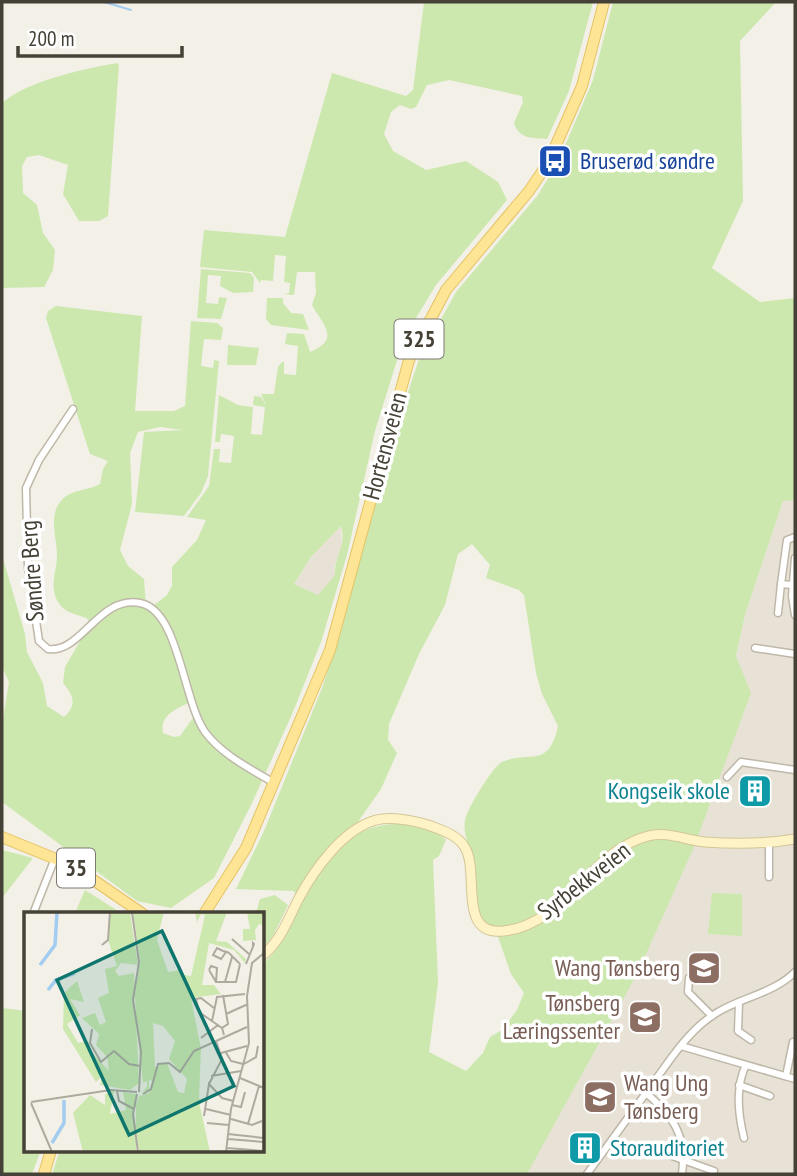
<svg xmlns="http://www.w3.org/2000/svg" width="797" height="1176" viewBox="0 0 797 1176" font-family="'PT Sans Narrow',sans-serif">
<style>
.residential{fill:#e7e2d5}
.green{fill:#cce8af;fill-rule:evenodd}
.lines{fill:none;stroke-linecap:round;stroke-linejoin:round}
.stream{stroke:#a3cdf0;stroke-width:2}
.street-casing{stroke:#bfb8a9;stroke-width:9}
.secondary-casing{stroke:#d3c697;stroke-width:11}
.primary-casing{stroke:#e4c364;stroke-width:12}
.street{stroke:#fff;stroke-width:6}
.secondary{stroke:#fef3c6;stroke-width:9}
.primary{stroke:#fee595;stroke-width:10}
.labels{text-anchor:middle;stroke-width:7;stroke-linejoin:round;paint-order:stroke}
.shield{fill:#fff;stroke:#7e7a72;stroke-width:2}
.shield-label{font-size:23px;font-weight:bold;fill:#464136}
.transit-label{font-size:24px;fill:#164399;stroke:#fff;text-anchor:start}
.street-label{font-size:24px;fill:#464136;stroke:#fff}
.culture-label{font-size:24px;fill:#0d838f;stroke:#fff;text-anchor:end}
.education-label{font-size:24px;fill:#785e54;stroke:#fff;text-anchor:end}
.inset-river{fill:none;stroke:#a3cdf0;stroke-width:3.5}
.inset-road{fill:none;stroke:#aeaaa0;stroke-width:2}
.view{fill:#0f766e;fill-opacity:0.15;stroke:#0f766e;stroke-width:3.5}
.inset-edge{fill:none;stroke:#464136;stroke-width:3.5}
</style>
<rect width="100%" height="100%" fill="#f3f0e7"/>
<g class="residential">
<polygon points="790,499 795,500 795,1174 527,1174 750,693 736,656 745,615 783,501"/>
<polygon points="341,526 342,550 334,567 336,575 323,591 317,595 294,584 311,557"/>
</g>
<g class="green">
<path d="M424,2H593L569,91L547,139C532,138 519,139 514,123L523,102L522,96L449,80L427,85L416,107L411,109L400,105L391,112L384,134L393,151L426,170L466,161L498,182L507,200L436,285L404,338L375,431L347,555L321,642L293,712L252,803L214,878L171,908L137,901L2,802V725L9,682L2,667V555L25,634L27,652L43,683L47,706L64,717C77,705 74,696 63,683L65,667L90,624L87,618C74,614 62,612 56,598C50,583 57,570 57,555C57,539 48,515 61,501C71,489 87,491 100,484L103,469L108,461L90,454L46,318L48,311L56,306L142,316L135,411H174L185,406L191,321L217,323L223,328L221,340L204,339L201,366L213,368L214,360L219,361L208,476L201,493L184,516L135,512L144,432L183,430L160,427L138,432L130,453L132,504L120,550L128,566L144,579L146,606L149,609L167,595L172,586V567L197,540L206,520L187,517L209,486L214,449H220L219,462L231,463L234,436L221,434L220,442H215L219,395L238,405L253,407L251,434L262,435L265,407L253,405L254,396L261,397L266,405L261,394H274L278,367L282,362H284V374L296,375L298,346L285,344L287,333L304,334L310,352C342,339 322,324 312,305L316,293L315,272H297L294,295L284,294L289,293L290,283L284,282L286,256L275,255L273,281L261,280L260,283L252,272L200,267L204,230L285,237L332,73L406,96L413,90ZM341,526C347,547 333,558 335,575L318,595L294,584L311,557ZM186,704H195L198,711L180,736L174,737L163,733C160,716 173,711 186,704Z"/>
<path d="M613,2H776L740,41L743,201L712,268L760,302L795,298V500L783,501L745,615L736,656L751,693L694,847L637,974L527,1174H52L60,1150H262L263,964C280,949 298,921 300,897L293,891L236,889L264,831L322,688L342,627L372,509L381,494L385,461L419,359L456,292L538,195L558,162L593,80ZM472,544L490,565L486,578L519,590L524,595L536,673L542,694L558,726C549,770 528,750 502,762C493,766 467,809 465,820C463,834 468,842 471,856C473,866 473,877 475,888C476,904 477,922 495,928L511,974L524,993L517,1010L502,1030L490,1037L483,1053L466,1071L429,1052L438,983L433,860L439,856L446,840C425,819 382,820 358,834L355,826L381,789L397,753L388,740L389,724L419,654L445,605L458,554Z"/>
<path d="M117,63L119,65L108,216L99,221H79L63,194L68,165L39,155L27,157L22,166L23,193L37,205L43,233L55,250L53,270L44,287L2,288V103C27,81 83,69 117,63Z"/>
<polygon points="201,269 250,273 254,278 253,292 233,293 220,286 221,276 208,275 206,303 218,304 219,297 227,298 221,319 197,318"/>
<polygon points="267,298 283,298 283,303 291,313 303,314 309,330 271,325 266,319"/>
<polygon points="228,345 259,348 256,365 227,365"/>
<polygon points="2,850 33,858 2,898"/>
<polygon points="85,890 121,913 75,913"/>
<polygon points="712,893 742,894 742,936 708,934"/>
<polygon points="275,895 288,905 274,934 263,949 262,914 256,913 260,899"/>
<polygon points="2,1008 26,1011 26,1150 41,1150 32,1174 2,1174"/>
</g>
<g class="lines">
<polyline class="stream" points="104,2 131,10"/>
<g class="street-casing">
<g id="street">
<path d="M73,409L39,460L26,488L28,567L39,641L48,649C81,654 99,595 140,603C179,610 183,701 205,732C222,755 251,769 274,783"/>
<polyline points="795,558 792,596 795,615"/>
<polyline points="792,585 781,584 787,540 795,537"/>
<polyline points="778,613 781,584"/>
<polyline points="755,648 795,654"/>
<polyline points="727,777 741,762 795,770"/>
<polyline points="769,877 769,843"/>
<polyline points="33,914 55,858"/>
<polyline points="689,978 688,992 712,1016"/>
<polyline points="739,1002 738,1031 751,1040"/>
<polyline points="681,1046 795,1079"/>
<polyline points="786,1076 793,1042"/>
<polyline points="739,1085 770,1096"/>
<path d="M646,1093C667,1065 687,1030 718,1012C743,997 774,993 795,972"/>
<path d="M744,1138C738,1114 735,1087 746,1065"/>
<polyline points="661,1152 714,1171"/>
<path d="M587,1174L646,1093C674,1117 687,1136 682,1174"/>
</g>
</g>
<g class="secondary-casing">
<path id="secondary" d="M262,956C281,941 288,919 299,898C314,870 343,829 376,820C393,816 411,820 428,825C441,830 456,834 464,846C481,870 456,936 503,931C564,926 590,851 648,836C668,831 685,840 705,842C735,844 766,844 795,839"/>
</g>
<g class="primary-casing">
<g id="primary">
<polyline points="2,837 73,866 143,914"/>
<polyline points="204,914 246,848 330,650 409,360 446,290 529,191 548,163 582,86 604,2"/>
<polyline points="44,1174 51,1150"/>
</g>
</g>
<use href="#street" class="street"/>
<use href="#secondary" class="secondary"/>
<use href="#primary" class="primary"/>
</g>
<defs>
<g id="bus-square" transform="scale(1.75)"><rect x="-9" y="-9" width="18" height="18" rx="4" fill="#1a4fb4" stroke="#fff"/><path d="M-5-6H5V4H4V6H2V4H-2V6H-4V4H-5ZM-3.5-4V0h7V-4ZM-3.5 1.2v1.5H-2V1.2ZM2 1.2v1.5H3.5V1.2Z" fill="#fff"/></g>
<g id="building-square" transform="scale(1.75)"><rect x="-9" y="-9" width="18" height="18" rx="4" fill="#0f9aa8" stroke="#fff"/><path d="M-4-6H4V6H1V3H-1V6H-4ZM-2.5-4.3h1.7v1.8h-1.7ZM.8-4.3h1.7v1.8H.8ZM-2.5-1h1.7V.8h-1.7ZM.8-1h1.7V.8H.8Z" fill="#fff"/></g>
<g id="school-square" transform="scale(1.75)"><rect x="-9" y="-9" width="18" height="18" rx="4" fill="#8d6e63" stroke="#fff"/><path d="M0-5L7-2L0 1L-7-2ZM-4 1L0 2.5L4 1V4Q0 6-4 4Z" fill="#fff"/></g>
</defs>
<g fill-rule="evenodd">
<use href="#bus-square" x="555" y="161"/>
<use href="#building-square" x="755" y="791"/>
<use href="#school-square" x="704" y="968"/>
<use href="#school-square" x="645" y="1017"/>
<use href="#school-square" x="600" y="1097"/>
<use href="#building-square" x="585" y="1148"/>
</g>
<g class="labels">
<g class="shield">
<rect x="394.5" y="319.5" width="49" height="39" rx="5"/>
<rect x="57" y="848.5" width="38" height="39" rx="5"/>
</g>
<g class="shield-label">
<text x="419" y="347">325</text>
<text x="76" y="876">35</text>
</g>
<g class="transit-label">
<text x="580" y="169">Bruserød søndre</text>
</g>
<g class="street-label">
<text transform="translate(385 446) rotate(-75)" y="8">Hortensveien</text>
<text transform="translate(32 571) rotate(-94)" y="8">Søndre Berg</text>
<text transform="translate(584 881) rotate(-38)" y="8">Syrbekkveien</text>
</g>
<g class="culture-label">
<text x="730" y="799">Kongseik skole</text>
<text x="610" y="1156" text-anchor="start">Storauditoriet</text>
</g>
<g class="education-label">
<text x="680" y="976">Wang Tønsberg</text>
<text x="620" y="1011">Tønsberg<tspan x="620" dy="28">Læringssenter</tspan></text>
<text x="624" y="1091" text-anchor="start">Wang Ung<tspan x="624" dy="28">Tønsberg</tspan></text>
</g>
</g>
<g transform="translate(24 912)">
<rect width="240" height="240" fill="#f3f0e7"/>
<path d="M87,0H106L114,53L97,51L91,59L95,64L110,61L115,171L106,178L76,173L78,164L72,170L39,117L40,81L53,69L60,90L46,87L56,103L43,112L54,131L64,129L67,140L85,159L83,145L72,133L75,122L58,106L71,101L76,113L82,110L74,86L85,81L81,57L93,54L84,28ZM109,0H140L133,28L144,60L157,58L160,63L167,64L181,3L177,2L173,10L171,0H203L192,29L203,30L222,47L221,51L210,38L185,31L178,73H190L197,82L167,86L177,137L175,187L179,188L175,190L186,240H115L110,200L115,184L125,181L128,169L125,168V179L118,180L123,175V169L119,171L110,89L116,48ZM129,111L139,114L151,129L145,147L163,167L160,181L154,180L143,151L131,155ZM223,0H240V14L235,12L231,18L232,28L219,29V17H226ZM90,179L86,202L102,198L99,180L112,182V240H59L49,201L66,183L81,193V182Z" fill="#cce8af" fill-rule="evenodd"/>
<path class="inset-river" d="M16,53L31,33L33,0M24,78L32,68L51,61M28,231L40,211V188"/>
<path class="inset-road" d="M108,0L115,50L109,88L117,139L115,180M208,27L225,42M78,33L84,28L86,0M202,40L197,47L189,43L193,36L199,39L203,40L205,41L216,52M222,52L230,32L229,31V34M185,58L192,70H212L216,52M185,58L187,54L193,56L192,70M201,70L208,45M199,83L204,112L198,116L200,123M190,96L177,86L172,87L175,100L198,116M202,102L224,92M188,109L193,85L221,82M68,117L66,131L77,150L90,139L105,152L116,154M177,126L194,113M201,139L207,149L219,152M197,141L223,134M220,152L232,145L234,134M187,164L217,159M216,166L240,176M185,172L198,147L192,129M93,179L95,189L110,197M113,182L109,202L114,240M119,182L127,177L134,152L145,151L156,160L170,139L223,115M7,190L87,178L113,180M7,191L28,240M208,193L217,195L221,180M182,197L207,203M180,204L185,172L198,186L209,189M207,207L228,213L238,209M183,211L205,213M224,212L235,174M204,222L240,226M204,227L240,230M203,236L240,239M202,240L207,197L225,131L223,84L228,51L240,41"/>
<path class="view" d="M138,19L210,174L105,223L33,68Z"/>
<rect width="240" height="240" class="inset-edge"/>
</g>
<rect width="797" height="1176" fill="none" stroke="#464136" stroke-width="7"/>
<path d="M18 46v10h164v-10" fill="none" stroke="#464136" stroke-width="3.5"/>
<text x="28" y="46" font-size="21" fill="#464136" stroke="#ffffff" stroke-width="5" paint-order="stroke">200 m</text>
</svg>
